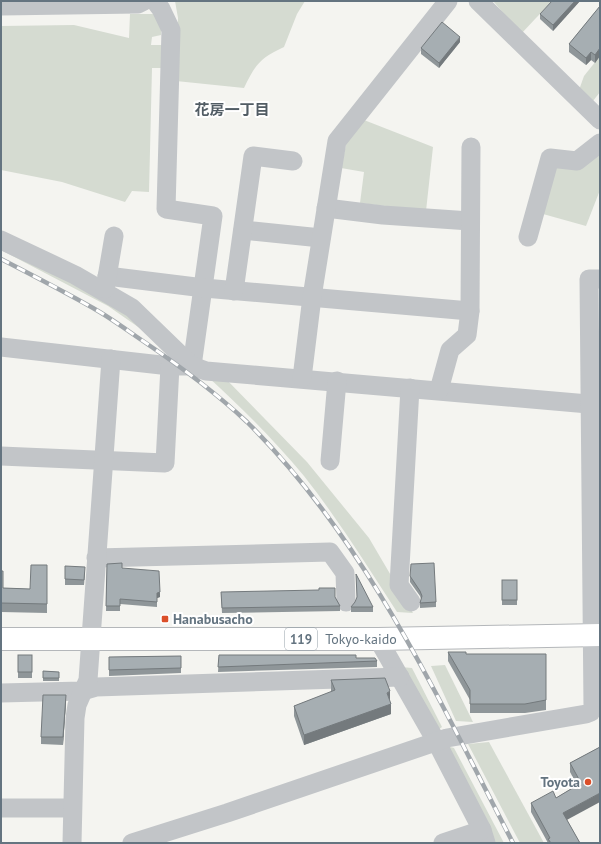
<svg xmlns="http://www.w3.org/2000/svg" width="601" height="844" viewBox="0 0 601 844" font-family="'PT Sans','Noto Sans JP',sans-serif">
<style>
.green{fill:#d5dbd1}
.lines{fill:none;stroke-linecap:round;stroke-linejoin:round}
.highway-casing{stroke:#b4b7ba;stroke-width:24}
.minor{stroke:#c2c5c8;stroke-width:19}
.highway{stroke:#fff;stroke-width:22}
.rail-casing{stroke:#a0a6ab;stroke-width:4.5}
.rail{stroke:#fff;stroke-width:3;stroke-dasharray:9;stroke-linecap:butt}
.wall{fill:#8f9699}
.shaded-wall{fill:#747a7d}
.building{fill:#a6aeb2;stroke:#747a7d}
.poi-dot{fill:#db4f29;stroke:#fff;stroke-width:1.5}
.labels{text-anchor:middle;stroke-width:4;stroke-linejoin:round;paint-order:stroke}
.shield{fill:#fff;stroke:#929ea6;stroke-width:1}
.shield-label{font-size:13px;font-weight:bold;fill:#647480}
.poi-label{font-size:14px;font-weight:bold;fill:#647480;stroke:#fff;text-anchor:start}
.street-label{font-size:14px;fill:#647480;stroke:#fff}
.neighbourhood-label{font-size:15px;font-weight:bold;fill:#525d65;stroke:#fff}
</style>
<rect width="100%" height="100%" fill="#f4f4f0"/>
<g class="green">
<path d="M175,1H305L297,14L284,47C260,58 255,65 244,88L176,81L178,18Z"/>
<polygon points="495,1 552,1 521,34 494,2"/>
<polygon points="130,14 161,14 161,35 152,37 151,45 163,45 162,68 152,68 149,192 132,191 125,202 62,182 1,170 1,26 74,25 129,38"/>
<polygon points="600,56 600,92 593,101 579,90 584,76"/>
<polygon points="364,120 433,147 426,211 360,203 364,172 341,168 347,140"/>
<polygon points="600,152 600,190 586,226 543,214 556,163"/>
<polygon points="12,248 130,314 164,345 108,306 1,250"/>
<path d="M207,376L224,377L307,462L369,538L413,613L397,612C367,566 338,519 304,476C274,440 241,407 207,376Z"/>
<polygon points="445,665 473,722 456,721 431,666"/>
<polygon points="401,667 412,668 442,727 436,731"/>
<polygon points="489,742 544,843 520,843 468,744"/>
<polygon points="443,745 454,748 504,843 492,843"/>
</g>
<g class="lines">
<g class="highway-casing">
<polyline id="highway" points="1,639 378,639 600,635"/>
</g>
<g class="minor">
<polyline points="155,1 161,9 171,30 166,209 213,216 192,366"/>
<polyline points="478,1 600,120"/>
<polyline points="1,6 138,4 144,1"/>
<polyline points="326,208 383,215 470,221"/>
<polyline points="243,230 321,238"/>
<polyline points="528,237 550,158 577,161 600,143"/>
<polyline points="1,240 75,275 132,308 192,366"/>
<polyline points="107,276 204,288 470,311"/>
<polyline points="105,289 114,236"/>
<polyline points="234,291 253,156 293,161"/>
<polyline points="1,347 170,366 192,366 206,371 600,405"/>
<polyline points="302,378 312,297 337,141 448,1"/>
<polyline points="410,388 399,585 411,602"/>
<polyline points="439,390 450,350 467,335 470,311 471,147"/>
<polyline points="1,456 165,463 170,366"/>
<polyline points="330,461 337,381"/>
<polyline points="96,558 330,552 345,573 346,602"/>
<polyline points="378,639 436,741 482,830 486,843"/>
<polyline points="1,693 82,691 96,687 400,677"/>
<polyline points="1,808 72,808"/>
<polyline points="72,843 75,718 77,705 88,680 111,359"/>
<polyline points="132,843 227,813 447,738 586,714 591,712 593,707 589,279 600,279"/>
<polyline points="443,843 482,830"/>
</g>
<use href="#highway" class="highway"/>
<g class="rail-casing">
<path id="rail" d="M1,259C32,275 63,291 93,308C109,317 124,328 140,339C177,364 214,391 247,422C366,540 437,696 513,843"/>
</g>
<use href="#rail" class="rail"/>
</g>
<g class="wall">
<polygon points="580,1 553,31 540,19 540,14"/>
<polygon points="600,6 600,56 595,63 591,60 586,65 569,52 569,44"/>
<polygon points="460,42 439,68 421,54 421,48"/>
<polygon points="107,564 122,568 160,597 157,598 157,607 120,604 120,611 106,611"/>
<polygon points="47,565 47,613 1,612 1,571 3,588 30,589"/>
<polygon points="65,566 85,573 84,585 65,585"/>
<polygon points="410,576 436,602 436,607 420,608 420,603 421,599 420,596 410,582"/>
<rect x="502" y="580" width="15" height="25"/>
<polygon points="221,592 335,597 340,606 340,611 222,613"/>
<rect x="351" y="607" width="22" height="5"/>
<polygon points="448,652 466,654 546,654 546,710 525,713 470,713 470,700 448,661"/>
<rect x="18" y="655" width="14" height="23"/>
<polygon points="219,655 356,658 377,661 377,667 218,672"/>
<polygon points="181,656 181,673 109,676 109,657"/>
<polygon points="43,671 59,672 59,681 43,681"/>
<polygon points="331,680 390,702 391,714 304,745 294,716 294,706 331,692"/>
<polygon points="66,702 63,745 41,744 41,737"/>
<polygon points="600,747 567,820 580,843 548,843 531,812 531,803 556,798 577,785 570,772 570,763"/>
</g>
<g class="shaded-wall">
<polygon points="575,1 580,1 553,31 553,25"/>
<polygon points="460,37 460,42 439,68 439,63"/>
<polygon points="600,48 600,56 595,63 595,55"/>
<polygon points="591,52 591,60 586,65 586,58"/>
<polygon points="160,592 160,597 157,598 157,607 157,593"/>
<polygon points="390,691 390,702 387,693"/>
<polygon points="66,695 66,702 63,745 63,737"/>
<polygon points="391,704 391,714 304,745 304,735"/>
<polygon points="600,793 600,802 563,822 563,813"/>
</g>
<g class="building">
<polygon points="552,1 575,1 553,25 540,14"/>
<polygon points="600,6 600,48 595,55 591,52 586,58 569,44"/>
<polygon points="442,22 460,37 439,63 421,48"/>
<polygon points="122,563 122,568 159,571 160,592 157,593 157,602 120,599 120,606 106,606 107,564"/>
<polygon points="434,563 436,602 420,603 422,596 420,591 410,576 411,564"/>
<polygon points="31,565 47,565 47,604 1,603 1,571 3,571 3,588 30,589"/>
<polygon points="65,566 85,567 84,580 65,579"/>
<polygon points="356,574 373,607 351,607 355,602 357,597"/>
<rect x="502" y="580" width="15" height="20"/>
<polygon points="319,588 335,588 335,597 340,606 222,608 221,592 319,590"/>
<polygon points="448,652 466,652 466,654 546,654 546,700 525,704 470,704 470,690"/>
<rect x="18" y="655" width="14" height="17"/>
<polygon points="219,655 356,655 356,658 375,658 377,661 218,667"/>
<polygon points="181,656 181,668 109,670 109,657"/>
<polygon points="43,671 59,672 59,678 43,678"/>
<polygon points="385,678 390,691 387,693 391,704 304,735 294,706 335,690 331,680"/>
<polygon points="43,695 66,695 63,737 41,737"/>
<polygon points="600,747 600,793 563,813 580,843 551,843 548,839 550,838 531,803 553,791 556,798 581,783 570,763"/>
</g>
<g class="poi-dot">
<rect x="161" y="615" width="8" height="8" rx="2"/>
<circle cx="588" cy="782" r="4"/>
</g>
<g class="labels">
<rect class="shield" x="285" y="628" width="32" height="22" rx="3"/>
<g class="shield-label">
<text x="301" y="644">119</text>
</g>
<g class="poi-label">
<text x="173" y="624">Hanabusacho</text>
<text x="580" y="787" text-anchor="end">Toyota</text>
</g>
<g class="street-label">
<text x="361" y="644">Tokyo-kaido</text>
</g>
<g class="neighbourhood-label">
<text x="232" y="115">花房一丁目</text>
</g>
</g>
<rect width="601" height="844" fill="none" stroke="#647480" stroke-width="4"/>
</svg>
